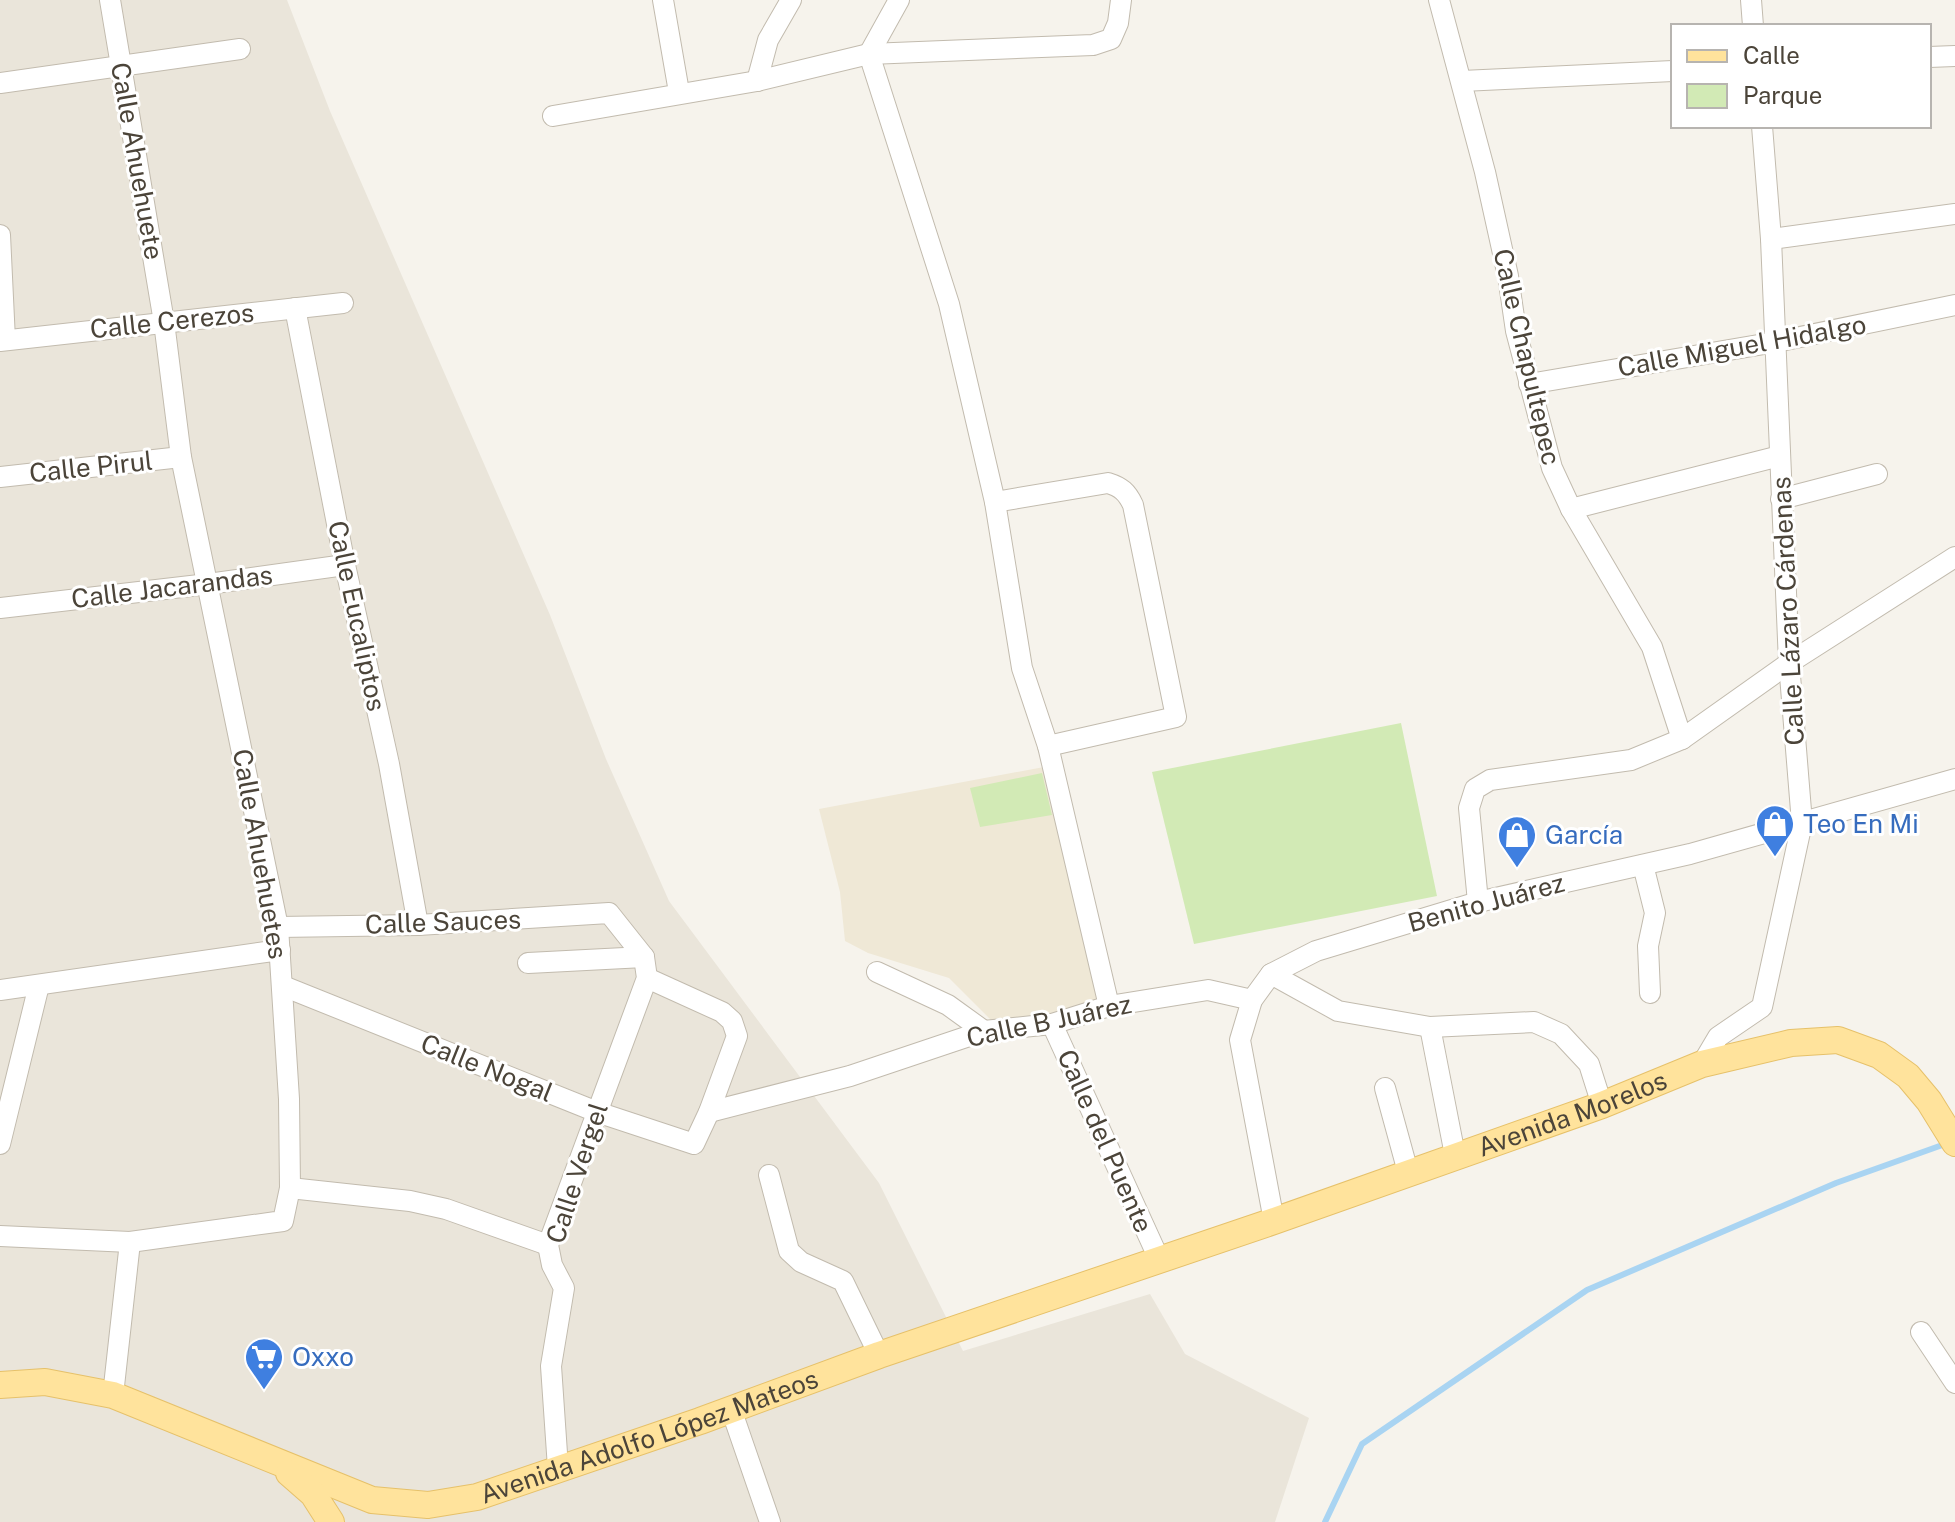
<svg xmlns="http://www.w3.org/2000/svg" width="1955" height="1522" viewBox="0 0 1955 1522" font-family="'Public Sans',sans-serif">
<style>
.residential{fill:#eae5da}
.education{fill:#efe8d6}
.green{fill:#d2eab5}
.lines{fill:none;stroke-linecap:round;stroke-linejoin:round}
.stream{stroke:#a9d4f2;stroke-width:6}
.minor-casing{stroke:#c2bbae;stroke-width:22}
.major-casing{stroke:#e6c16a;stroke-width:28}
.minor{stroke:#fff;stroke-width:20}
.major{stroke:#ffe39c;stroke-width:26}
.labels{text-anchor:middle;stroke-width:6;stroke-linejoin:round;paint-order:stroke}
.street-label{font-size:26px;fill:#4b4439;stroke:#fff}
.shop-label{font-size:26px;fill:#366cbe;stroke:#fff;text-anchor:start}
</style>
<rect width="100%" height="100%" fill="#f6f3ec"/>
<polygon class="residential" points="0,0 287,0 330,111 550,615 606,759 669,901 879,1183 963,1351 1150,1294 1185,1354 1309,1418 1275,1522 0,1522"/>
<polygon class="education" points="1044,767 1100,1002 997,1026 949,978 868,953 845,941 840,892 819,809"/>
<g class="green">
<polygon points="1401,723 1437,896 1194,944 1152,772"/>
<polygon points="1042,773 1052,815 980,827 970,788"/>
</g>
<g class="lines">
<polyline class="stream" points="1325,1522 1362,1444 1587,1290 1836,1183 1948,1143"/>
<g class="minor-casing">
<g id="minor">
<polyline points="663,0 679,92"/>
<polyline points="899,0 869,54 949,304 995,502 1022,668 1048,746 1109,1006"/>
<polyline points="1439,0 1485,172 1508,276 1516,331 1552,468 1571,509 1652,647 1682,739"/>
<polyline points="1751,0 1753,26"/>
<polyline points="1929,57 1955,56"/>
<polyline points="757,81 768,40 791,0"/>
<polyline points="1462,81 1673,71"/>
<polyline points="0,83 240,49"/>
<polyline points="553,116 757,81 869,54 1093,45 1111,39 1118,23 1121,0"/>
<polyline points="0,235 5,340"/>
<polyline points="1771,239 1955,214"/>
<polyline points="295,308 345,565 389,764 418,925"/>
<polyline points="0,341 343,303"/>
<polyline points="1529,384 1776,342 1955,305"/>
<polyline points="0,477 181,457"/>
<polyline points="1781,499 1877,474"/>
<path d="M995,502L1108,483C1121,487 1127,492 1133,505L1176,717L1048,746"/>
<polyline points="1571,509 1780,456"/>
<polyline points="0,608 208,584 345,565"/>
<polyline points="1643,865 1655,913 1648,946 1650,993"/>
<polyline points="1478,902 1469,808 1475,789 1490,780 1631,760 1682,739 1789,663 1955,557"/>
<polyline points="278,927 418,925 609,913 644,957 647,978 548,1245 552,1265 564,1288 551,1366 558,1468"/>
<polyline points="528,963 644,957"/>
<polyline points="877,972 948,1005 984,1031"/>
<polyline points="1271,974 1338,1011 1430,1027 1534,1022 1561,1034 1589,1064 1602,1105"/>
<polyline points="283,986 597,1112 694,1144 709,1112 737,1036 732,1021 722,1012 647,978"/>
<polyline points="0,990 280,950"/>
<polyline points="1052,1024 1159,1259"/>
<polyline points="1430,1027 1455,1155"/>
<polyline points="1702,1064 1718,1037 1762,1007 1802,823 1789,663 1771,239 1762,126"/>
<polyline points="1385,1088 1408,1172"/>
<polyline points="709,1112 850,1076 984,1031 1052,1024 1109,1006 1208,990 1252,1000"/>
<polyline points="0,1144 39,985"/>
<polyline points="769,1175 789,1251 801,1262 843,1281 879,1355"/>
<polyline points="290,1188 410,1201 446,1209 548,1245"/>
<polyline points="1274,1221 1240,1040 1252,1000 1271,974 1316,951 1478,902 1690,854 1955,779"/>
<polyline points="0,1236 130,1242 283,1221 290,1188 289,1099 278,927 181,457 164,322 110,0"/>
<polyline points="1921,1332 1955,1383"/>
<polyline points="113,1395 130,1242"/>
<polyline points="731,1409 770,1522"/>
</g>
</g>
<g class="major-casing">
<g id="major">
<path id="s1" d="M0,1385L45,1382L113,1395L372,1500L428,1505L477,1497L700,1421L879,1355L1274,1221L1602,1105L1702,1064L1791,1043L1838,1040L1879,1055L1908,1076L1929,1101L1955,1143"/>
<polyline points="289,1473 313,1494 331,1522"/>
</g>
</g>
<use href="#minor" class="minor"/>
<use href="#major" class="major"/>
</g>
<defs>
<g id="shop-pin" transform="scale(2)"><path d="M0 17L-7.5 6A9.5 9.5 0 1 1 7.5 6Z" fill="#3f7fe0" stroke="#fff"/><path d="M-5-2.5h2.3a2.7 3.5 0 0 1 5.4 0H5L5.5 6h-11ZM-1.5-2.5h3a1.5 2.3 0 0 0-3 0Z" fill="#fff"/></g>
<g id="supermarket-pin" transform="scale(2)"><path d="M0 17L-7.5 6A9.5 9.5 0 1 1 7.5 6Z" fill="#3f7fe0" stroke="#fff"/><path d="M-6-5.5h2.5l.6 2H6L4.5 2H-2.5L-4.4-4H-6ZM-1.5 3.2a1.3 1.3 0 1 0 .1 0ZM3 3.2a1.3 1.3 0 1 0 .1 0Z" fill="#fff"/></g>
</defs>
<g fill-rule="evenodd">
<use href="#shop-pin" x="1775" y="824"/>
<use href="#shop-pin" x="1517" y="835"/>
<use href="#supermarket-pin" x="264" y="1357"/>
</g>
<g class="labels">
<g class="street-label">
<text transform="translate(137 161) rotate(80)" y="9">Calle Ahuehuete</text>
<text transform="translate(172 321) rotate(-6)" y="9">Calle Cerezos</text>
<text transform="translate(1742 346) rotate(-10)" y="9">Calle Miguel Hidalgo</text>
<text transform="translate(1527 357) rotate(77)" y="9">Calle Chapultepec</text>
<text transform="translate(91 467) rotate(-6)" y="9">Calle Pirul</text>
<text transform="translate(172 587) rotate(-7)" y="9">Calle Jacarandas</text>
<text transform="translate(1788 611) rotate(-93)" y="9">Calle Lázaro Cárdenas</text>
<text transform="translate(357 616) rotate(78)" y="9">Calle Eucaliptos</text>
<text transform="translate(260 854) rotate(80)" y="9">Calle Ahuehuetes</text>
<text transform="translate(1486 903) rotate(-15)" y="9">Benito Juárez</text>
<text transform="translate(443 922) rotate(-2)" y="9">Calle Sauces</text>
<text transform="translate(1049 1021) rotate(-12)" y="9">Calle B Juárez</text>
<text transform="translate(487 1068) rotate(22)" y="9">Calle Nogal</text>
<text dy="9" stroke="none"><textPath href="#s1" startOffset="1660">Avenida Morelos</textPath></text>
<text transform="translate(1105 1141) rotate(66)" y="9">Calle del Puente</text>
<text transform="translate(577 1173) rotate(-72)" y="9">Calle Vergel</text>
<text dy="9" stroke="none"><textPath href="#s1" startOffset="682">Avenida Adolfo López Mateos</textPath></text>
</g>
<g class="shop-label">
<text x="1803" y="833">Teo En Mi</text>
<text x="1545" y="844">García</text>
<text x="292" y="1366">Oxxo</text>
</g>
</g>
<rect x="1671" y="24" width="260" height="104" fill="#ffffff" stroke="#b7b4b0" stroke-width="2"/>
<rect x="1687" y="50" width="40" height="12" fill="#ffe39c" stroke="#b7b4b0" stroke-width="2"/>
<text x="1743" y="64" font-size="24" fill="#4b4439">Calle</text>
<rect x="1687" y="84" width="40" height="24" fill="#d2eab5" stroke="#b7b4b0" stroke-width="2"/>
<text x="1743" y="104" font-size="24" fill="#4b4439">Parque</text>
</svg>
